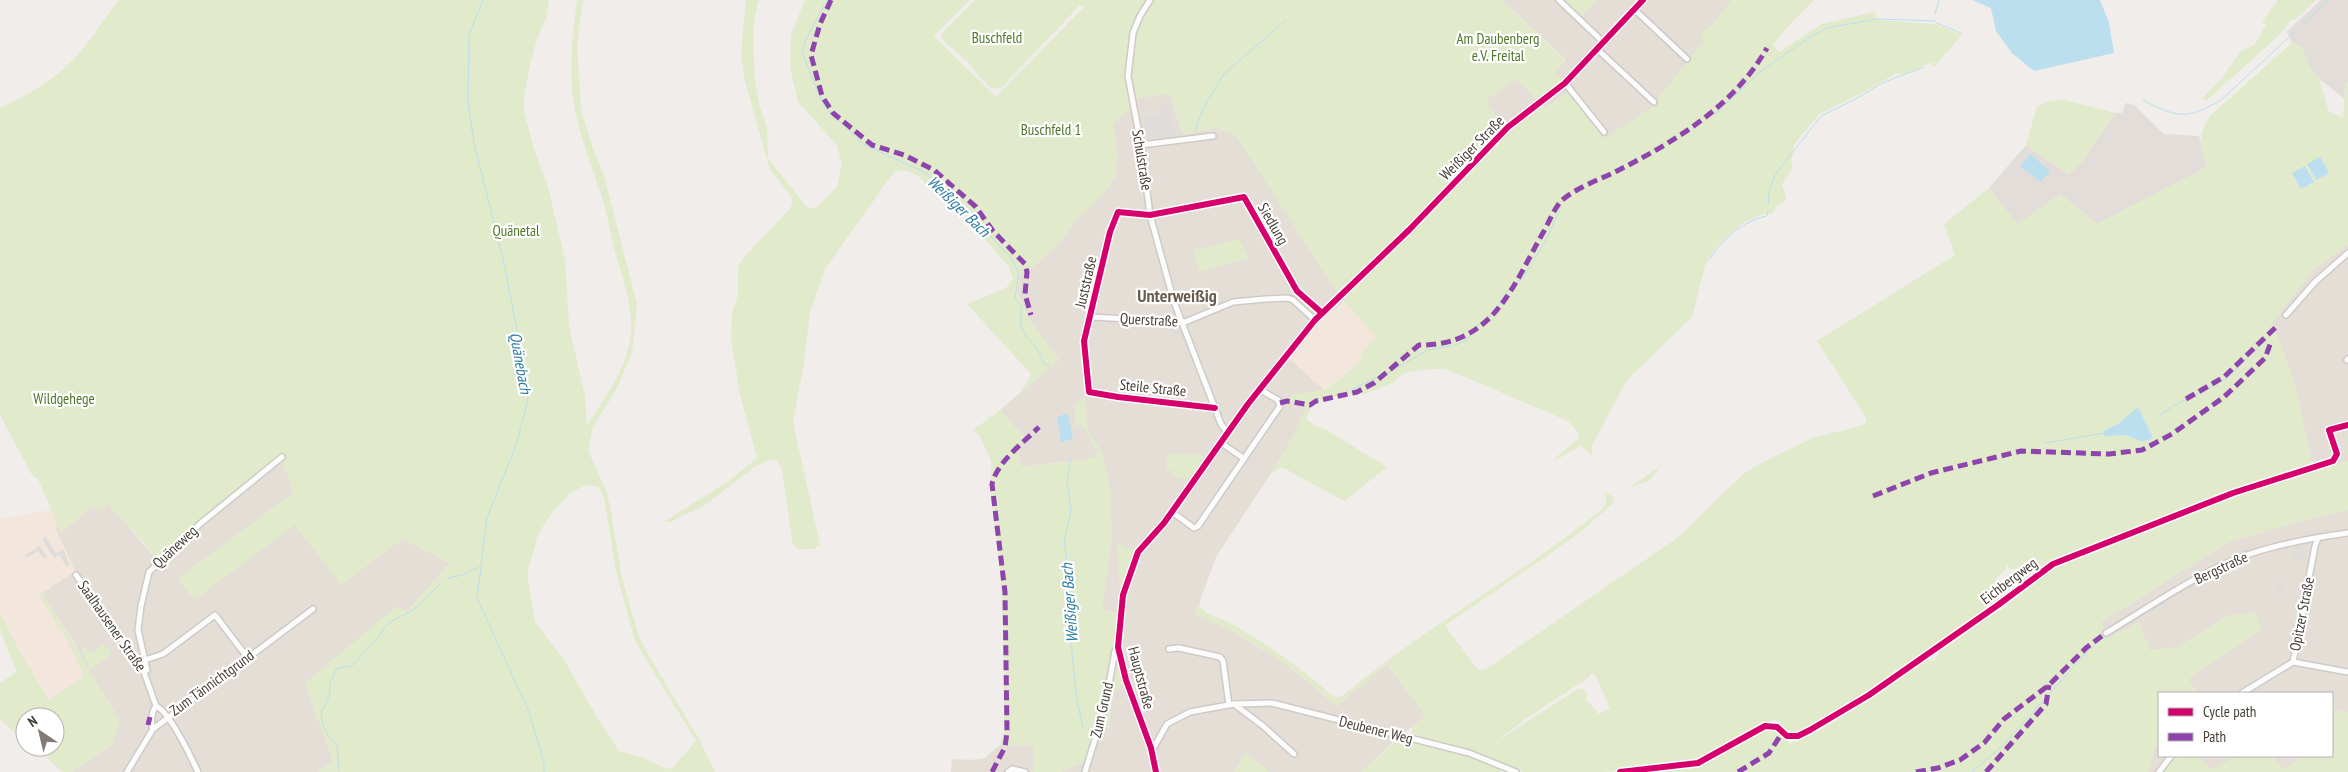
<svg xmlns="http://www.w3.org/2000/svg" width="2348" height="772" viewBox="0 0 2348 772" font-family="'PT Sans Narrow',sans-serif">
<style>
.residential{fill:#e4ded7}
.commercial{fill:#f3e7dd}
.industrial{fill:#e2ddd9}
.green{fill:#e1eaca;fill-rule:evenodd}
.parking{fill:#dfdcda}
.water{fill:#bbdfee}
.lines{fill:none;stroke-linecap:round;stroke-linejoin:round}
.stream{stroke:#bbdfee;stroke-width:1}
.minor-casing{stroke:#cecbc7;stroke-width:8}
.tertiary-casing{stroke:#cecbc7;stroke-width:9}
.minor{stroke:#fdfcfc;stroke-width:5}
.tertiary{stroke:#fdfcfc;stroke-width:6}
.quiet{stroke:#8e44ad;stroke-width:5;stroke-dasharray:10 5;stroke-linecap:butt}
.cycleway-casing{stroke:#fff;stroke-width:9}
.cycleway{stroke:#d6006c;stroke-width:6}
.labels{text-anchor:middle;stroke-width:4.5;stroke-linejoin:round;paint-order:stroke}
.park-label{font-size:15px;fill:#4f772a;stroke:#fff}
.street-label{font-size:15px;fill:#463e36;stroke:#fff}
.water-label{font-size:16px;font-style:italic;fill:#2d7ca1;stroke:#fff}
.quarter-label{font-size:18px;font-weight:bold;fill:#695b4d;stroke:#fff}
</style>
<rect width="100%" height="100%" fill="#f0edea"/>
<g class="residential">
<polygon points="1502,0 1561,0 1582,16 1597,0 1732,0 1715,22 1700,36 1704,41 1651,108 1604,139 1568,91 1543,106 1508,134 1485,100 1517,79 1536,99 1554,72 1566,60"/>
<polygon points="1170,93 1183,135 1216,128 1236,135 1343,300 1316,324 1288,357 1324,390 1293,395 1293,403 1307,405 1294,435 1270,475 1216,557 1195,615 1222,625 1285,663 1337,706 1387,664 1426,716 1401,735 1361,772 1270,772 1246,753 1234,772 1060,772 1086,761 1088,744 1102,710 1115,645 1117,613 1102,610 1112,535 1103,455 1089,433 1086,420 1085,398 1075,426 1082,424 1097,452 1095,457 1073,463 1063,462 1021,467 1017,447 1000,410 1059,360 1029,319 1017,291 1021,276 1056,247 1075,221 1100,197 1116,176 1116,162 1118,162 1113,124 1131,107 1138,98"/>
<polygon points="2348,244 2348,461 2314,472 2294,381 2272,323 2313,270"/>
<polygon points="280,457 340,585 402,539 450,563 407,612 333,762 318,772 72,772 113,744 119,719 90,673 74,642 42,593 75,571 55,528 58,526 61,533 93,505 108,503 157,560 198,523"/>
<polygon points="2348,510 2348,712 2332,710 2332,693 2197,693 2188,679 2262,629 2230,615 2178,647 2149,651 2109,639 2100,623 2228,542 2308,519"/>
<polygon points="2159,743 2159,756 2174,756 2162,772 2148,772 2155,747"/>
<polygon points="1000,745 1034,745 1033,772 951,772 952,759 970,760 985,758"/>
<polygon points="2198,756 2237,756 2211,771"/>
<polygon points="2275,756 2302,756 2285,770 2275,761"/>
</g>
<g class="commercial">
<polygon points="1343,300 1405,340 1324,390 1288,357 1316,324"/>
<polygon points="51,510 58,526 55,528 75,571 38,596 67,640 85,676 50,700 19,650 0,613 0,519"/>
</g>
<g class="industrial">
<polygon points="2321,0 2348,0 2348,83 2346,81 2344,98 2319,79 2310,68 2302,47 2292,43 2287,31"/>
<polygon points="2126,103 2134,105 2164,134 2199,136 2207,167 2097,224 2061,194 2017,224 1989,188 2026,145 2069,174 2082,162 2115,113 2122,113"/>
<polygon points="1257,457 1268,464 1259,478 1244,468"/>
</g>
<g class="green">
<path d="M119,0H549L546,18L536,41L529,69L524,96V112L534,149L548,187L565,260L569,326L585,397L587,425C605,398 628,367 631,333C634,305 621,275 614,248C610,231 607,213 602,197C591,164 578,132 573,98C569,65 573,33 577,0H583L577,44L581,111L594,152L604,176L637,304L632,353L615,392L593,427L588,451L606,490L610,506L622,578L638,634L650,658L699,739L715,772H318L333,762L305,683L397,606L407,611L450,563L402,539L341,585L295,525L194,600L178,578L294,492L280,457L198,523L157,561L143,542L108,504L99,511L93,505L61,533L38,479L32,475L0,415V108C27,96 54,80 74,59C91,41 104,19 119,0ZM586,485L599,487L604,497L616,571L635,641L696,741L673,768L667,769L641,757L619,751L601,724L564,660L535,622L527,575L538,534L551,514L570,493Z"/>
<path d="M746,0H759L755,15L753,38L755,81L760,107L767,128L768,159L807,207L815,209L837,187L842,164L837,145L798,102L790,67L791,34L805,0H970L934,36L996,97L1084,7L1080,5L1001,88L992,89L973,69V67L942,39L941,34L975,0H1502L1566,61L1554,72L1563,80L1536,99L1517,79L1485,100L1507,134L1543,106L1545,108L1568,91L1604,139L1651,108L1704,41L1699,36L1715,22L1732,0H1814L1789,25L1773,45L1779,52L1822,24L1875,12L1877,20L1934,24L1962,35L1934,67L1932,62L1907,74H1895L1866,91L1819,114L1794,145L1791,163L1793,168L1782,184L1786,198L1785,201L1777,205L1773,213L1763,214L1744,222L1716,247L1705,265L1692,317L1627,380L1592,445V456L1581,446L1556,460L1555,458L1579,438V433L1568,421L1446,369C1436,368 1411,370 1403,374C1398,377 1395,382 1390,384C1383,388 1373,390 1364,394C1355,392 1325,398 1317,402C1311,406 1308,413 1306,419L1315,426L1323,428L1387,467L1344,501L1284,468H1280L1270,475L1294,435L1307,405L1283,400L1293,395L1324,390L1342,378L1359,362L1364,349L1376,337L1337,293L1236,135L1216,128L1183,135L1170,93L1138,98L1131,107L1113,124L1118,162L1116,163V176L1100,197L1075,221L1056,247L1021,276L1017,291L1029,319L1059,360L1000,410L1026,439L1017,447L1021,467C1046,464 1071,463 1094,457L1097,452L1082,424L1075,426V404L1085,398L1086,420L1089,433L1103,455L1110,487L1112,535L1102,610L1117,613C1113,657 1104,702 1092,744H1088L1086,761L1060,772H1033L1034,745H1000L1004,731V646L1000,571L991,492V460L979,435L973,429C990,419 1026,393 1031,374L967,304L1005,289L1013,280L1009,267L959,209L933,191L918,176L908,171L897,170L891,176L825,269L810,312L804,362L793,422L820,545L814,549H798L793,545L782,470L778,461L771,459L753,468L705,505L670,522L665,521L729,481L757,458L740,394L731,339L732,314L738,295V266L745,256L787,212L792,205V197L770,170L745,81L741,54Z"/>
<polygon points="1561,0 1597,0 1582,16"/>
<polygon points="2278,0 2316,0 2296,19 2291,20 2279,35 2207,100 2202,99 2222,78 2241,51 2254,45 2266,25 2262,22"/>
<path d="M2292,43L2302,47L2310,68L2319,79L2329,112L2343,118L2346,80L2348,83V244L2313,270L2272,323L2294,381L2314,472L2348,461V510L2308,519L2228,542L2100,623L2109,638L2139,622L2150,651L2178,647L2230,615L2256,612L2262,629L2188,679L2197,693H2159V743L2155,747L2148,772H1658L1701,766L1751,736L1766,730L1775,731L1790,743C1810,738 1827,726 1845,715C1872,698 1899,680 1925,660L1935,661L1942,647L2005,607L2029,588L2016,569H2010L2007,564L2005,570L1995,580C1996,587 2001,590 2002,596L1999,601L1879,686L1806,730L1788,734L1782,730V725L1779,721L1773,720L1708,756L1686,764L1603,772H1524L1471,752L1415,737L1412,733V727L1426,716L1387,664L1337,706C1294,668 1249,636 1195,615L1199,605C1205,615 1217,617 1226,621C1265,642 1301,668 1334,697H1341C1423,629 1516,578 1599,512C1607,505 1608,501 1604,491L1614,498L1613,503L1583,530L1544,558L1447,624L1446,627L1478,670H1485L1680,536L1742,475L1765,461L1813,438L1864,425L1867,419L1817,341L1955,255L1944,224L1989,188L2017,224L2061,194L2097,224L2207,167C2201,143 2196,137 2211,115ZM2137,408L2152,437L2142,442L2126,435L2104,431L2118,424ZM1592,672L1597,678L1610,709L1599,714L1586,700L1587,694L1583,689H1578L1494,743L1528,717L1588,678Z"/>
<polygon points="2064,100 2115,113 2082,162 2069,175 2026,145 2037,106 2051,101"/>
<polygon points="1239,239 1249,258 1199,272 1194,250"/>
<polygon points="1300,299 1316,310 1313,315 1298,302"/>
<polygon points="1167,453 1201,455 1205,457 1190,479 1173,477 1173,471 1166,470"/>
<polygon points="1661,466 1649,481 1630,487"/>
<polygon points="1117,543 1135,551 1121,592 1120,592"/>
<path d="M42,593C70,634 92,677 119,719L113,744L72,772H63L34,747H55V717H25V740L0,720V683L17,672L0,630V613L19,650L49,700L84,676L67,640L38,595Z"/>
<polygon points="104,644 112,654 90,669 81,649 85,648 91,653"/>
<polygon points="1116,655 1124,684 1119,690 1113,693 1109,728 1102,727"/>
<polygon points="2332,710 2348,712 2348,772 2162,772 2174,756 2178,759 2182,756 2198,756 2211,770 2237,756 2275,756 2275,761 2285,770 2302,756 2332,756"/>
<path d="M1399,741C1434,743 1470,756 1503,770L1500,772H1361L1394,743Z"/>
<polygon points="1246,753 1270,772 1234,772"/>
</g>
<g class="parking">
<polygon points="1563,84 1568,91 1545,108 1540,102"/>
<polygon points="1170,104 1176,136 1156,140 1156,137 1147,139 1144,117 1163,114 1161,105"/>
<polygon points="1167,321 1178,323 1184,336 1165,331"/>
<polygon points="46,537 56,553 63,549 70,565 67,567 59,555 54,558 42,539"/>
<polygon points="40,546 47,557 44,559 38,551 26,558 24,556"/>
<polygon points="2252,546 2254,553 2235,560 2232,553"/>
<polygon points="2295,546 2306,548 2303,561 2292,559"/>
<polygon points="2284,579 2286,596 2278,597 2277,579"/>
</g>
<g class="water">
<polygon points="1972,0 2100,0 2109,23 2114,53 2034,71 2012,53 1996,31 1991,8"/>
<polygon points="2030,154 2050,171 2041,182 2020,166"/>
<polygon points="2320,157 2329,173 2316,180 2307,164"/>
<polygon points="2305,166 2314,182 2301,189 2292,173"/>
<polygon points="2138,407 2153,438 2142,442 2126,435 2104,436 2104,431 2118,424"/>
<polygon points="1068,413 1073,439 1061,442 1057,417"/>
</g>
<g class="lines">
<g class="stream">
<polyline points="483,0 469,35 468,104 474,143 503,258 525,372 528,400 516,445 487,518 477,598 529,712 544,763 544,772"/>
<path d="M827,0L806,39L802,53L824,106L863,144L926,173L952,195L1011,258L1019,273L1015,298L1021,305C1022,313 1019,322 1022,329C1028,344 1038,342 1043,363L1049,366"/>
<polyline points="1935,14 1939,0"/>
<polyline points="1936,23 1961,33"/>
<polyline points="2304,23 2329,0"/>
<path d="M2143,100C2177,118 2187,120 2221,100L2299,28"/>
<polyline points="1715,114 1761,71 1812,36 1827,28 1877,19 1935,21"/>
<polyline points="1195,131 1203,109 1224,74 1286,20"/>
<polyline points="1768,204 1770,188 1775,175 1821,116 1859,97 1882,83 1924,67"/>
<path d="M1710,259C1722,239 1744,220 1767,216L1768,211"/>
<polyline points="1322,319 1342,302"/>
<polyline points="1352,389 1389,372 1428,350 1456,345 1468,339 1478,325 1491,315 1510,288 1523,278 1546,240 1561,207"/>
<polyline points="2173,406 2226,379 2260,346"/>
<polyline points="2157,417 2171,408"/>
<polyline points="2044,443 2105,433"/>
<polyline points="1071,458 1067,480 1071,511 1064,541 1069,575 1071,606 1068,615 1077,700 1083,728"/>
<polyline points="2211,575 2247,558"/>
<polyline points="448,578 463,575 479,567"/>
<polyline points="2188,588 2205,578"/>
<polyline points="2171,598 2182,591"/>
<polyline points="2153,609 2166,601"/>
<polyline points="1408,741 1422,744"/>
<path d="M339,771L337,745C327,737 319,721 322,708L325,707L330,692V683L337,668L352,666L380,635L388,623L413,610L440,584"/>
<polyline points="1972,772 2002,746 2089,650 2101,639 2147,612"/>
</g>
<g class="minor-casing">
<g id="minor">
<polyline points="1150,0 1140,16 1133,33 1128,76 1141,145 1150,215 1174,302 1221,424 1227,432"/>
<polyline points="1559,0 1603,42"/>
<polyline points="1634,9 1687,59"/>
<polyline points="1597,49 1654,102"/>
<polyline points="1565,83 1604,132"/>
<polyline points="1141,145 1213,136"/>
<polyline points="1293,300 1315,320"/>
<polyline points="2286,315 2315,282 2348,253"/>
<polyline points="1091,317 1185,322 1233,302 1265,299 1288,298 1293,300"/>
<polyline points="2347,360 2348,359"/>
<polyline points="1215,408 1118,397 1089,392 1084,341 1110,232 1118,212 1150,215 1244,197 1297,291 1322,313"/>
<polyline points="1220,442 1243,458"/>
<polyline points="1172,512 1194,528 1198,526 1280,406 1278,400 1259,389"/>
<polyline points="76,575 144,672 156,706"/>
<path d="M2106,633C2148,608 2191,578 2236,559C2271,545 2311,538 2348,533"/>
<polyline points="1169,649 1179,648 1220,657 1223,661 1229,705"/>
<polyline points="145,660 163,654 215,615 247,657"/>
<polyline points="2293,662 2348,672"/>
<polyline points="144,672 147,670 138,630 141,606 149,572 201,523 282,457"/>
<polyline points="2242,693 2293,662 2315,546 2318,538"/>
<polyline points="1234,704 1263,726 1294,754"/>
<path d="M156,706C170,712 191,757 198,772"/>
<path d="M153,729C150,723 152,711 156,706"/>
<polyline points="1151,748 1154,747 1167,724 1190,712 1234,704 1272,703 1469,753 1516,772"/>
<polyline points="127,772 153,729 313,609"/>
<polyline points="1008,772 1012,769 1025,772"/>
<polyline points="1085,772 1105,707 1115,651 1118,647"/>
<polyline points="1620,772 1698,763 1765,726 1777,727 1787,736 1798,736 1810,730 1869,695 1998,605 2053,564 2233,493 2333,461 2337,454 2329,430 2348,425"/>
<polyline points="2159,772 2171,756"/>
</g>
</g>
<g class="tertiary-casing">
<polyline id="tertiary" points="1156,772 1151,748 1126,680 1118,647 1123,595 1138,552 1164,523 1248,404 1315,320 1409,230 1508,127 1565,83 1643,0"/>
</g>
<use href="#minor" class="minor"/>
<use href="#tertiary" class="tertiary"/>
<g class="quiet">
<polyline points="831,0 820,24 811,55 822,96 833,113 872,145 904,155 934,170 976,207 993,231 1025,264 1027,272 1025,294 1031,315"/>
<polyline points="2186,399 2224,377 2276,327"/>
<path d="M1280,403L1287,401L1310,405L1316,401L1357,392L1374,383L1419,345C1494,346 1513,285 1544,231C1549,222 1554,209 1561,201C1577,187 1599,180 1617,171C1676,141 1734,106 1767,48"/>
<polyline points="1873,496 1931,473 2021,451 2109,454 2142,450 2172,434 2224,397 2265,358 2271,342"/>
<polyline points="148,725 150,717"/>
<path d="M992,772L1005,747L1007,732L1005,592L992,484C997,462 1023,443 1039,427"/>
<polyline points="1738,772 1769,753 1782,733"/>
<polyline points="1916,772 1938,768 1960,760 1984,743 2004,719 2049,685 2086,648 2106,633"/>
<polyline points="1986,772 2046,704 2049,685"/>
</g>
<g class="cycleway-casing">
<g id="cycleway">
<polyline points="1215,408 1118,397 1089,392 1084,341 1110,232 1118,212 1150,215 1244,197 1297,291 1322,313"/>
<polyline points="1156,772 1151,748 1126,680 1118,647 1123,595 1138,552 1164,523 1248,404 1315,320 1409,230 1508,127 1565,83 1643,0"/>
<polyline points="1620,772 1698,763 1765,726 1777,727 1787,736 1798,736 1810,730 1869,695 1998,605 2053,564 2233,493 2333,461 2337,454 2329,430 2348,425"/>
</g>
</g>
<use href="#cycleway" class="cycleway"/>
</g>
<g class="labels">
<g class="park-label">
<text x="997" y="43">Buschfeld</text>
<text x="1498" y="44">Am Daubenberg<tspan x="1498" dy="17">e.V. Freital</tspan></text>
<text x="1051" y="135">Buschfeld 1</text>
<text x="516" y="236">Quänetal</text>
<text x="64" y="404">Wildgehege</text>
</g>
<g class="street-label">
<text transform="translate(1472 148) rotate(-45)" y="5">Weißiger Straße</text>
<text transform="translate(1142 160) rotate(81)" y="5">Schulstraße</text>
<text transform="translate(1273 224) rotate(60)" y="5">Siedlung</text>
<text transform="translate(1086 282) rotate(-77)" y="5">Juststraße</text>
<text transform="translate(1149 320) rotate(3)" y="5">Querstraße</text>
<text transform="translate(1153 388) rotate(6)" y="5">Steile Straße</text>
<text transform="translate(175 547) rotate(-43)" y="5">Quäneweg</text>
<text transform="translate(2221 568) rotate(-25)" y="5">Bergstraße</text>
<text transform="translate(2009 581) rotate(-37)" y="5">Eichbergweg</text>
<text transform="translate(2302 614) rotate(-79)" y="5">Opitzer Straße</text>
<text transform="translate(112 626) rotate(55)" y="5">Saalhausener Straße</text>
<text transform="translate(1141 678) rotate(75)" y="5">Hauptstraße</text>
<text transform="translate(212 683) rotate(-36)" y="5">Zum Tännichtgrund</text>
<text transform="translate(1102 710) rotate(-77)" y="5">Zum Grund</text>
<text transform="translate(1376 730) rotate(14)" y="5">Deubener Weg</text>
</g>
<g class="water-label">
<text transform="translate(959 206) rotate(44)" y="6">Weißiger Bach</text>
<text transform="translate(521 363) rotate(80)" y="6">Quänebach</text>
<text transform="translate(1069 603) rotate(-94)" y="6">Weißiger Bach</text>
</g>
<g class="quarter-label">
<text x="1177" y="302">Unterweißig</text>
</g>
</g>
<rect x="2158" y="692" width="175" height="65" fill="#ffffff" stroke="#b5b2af"/>
<rect x="2168" y="708" width="25" height="8" fill="#d6006c" stroke="#b5b2af"/>
<text x="2203" y="717" font-size="15" fill="#463e36">Cycle path</text>
<rect x="2168" y="733" width="25" height="8" fill="#8e44ad" stroke="#b5b2af"/>
<text x="2203" y="742" font-size="15" fill="#463e36">Path</text>
<g transform="translate(40 732) rotate(325)"><circle r="24" fill="#ffffff" stroke="#b5b2af"/>
<path d="M0-4L9 19L0 12L-9 19Z" fill="#827b75"/>
<text y="-8" font-size="14" font-weight="bold" text-anchor="middle" fill="#463e36">N</text>
</g>
</svg>
